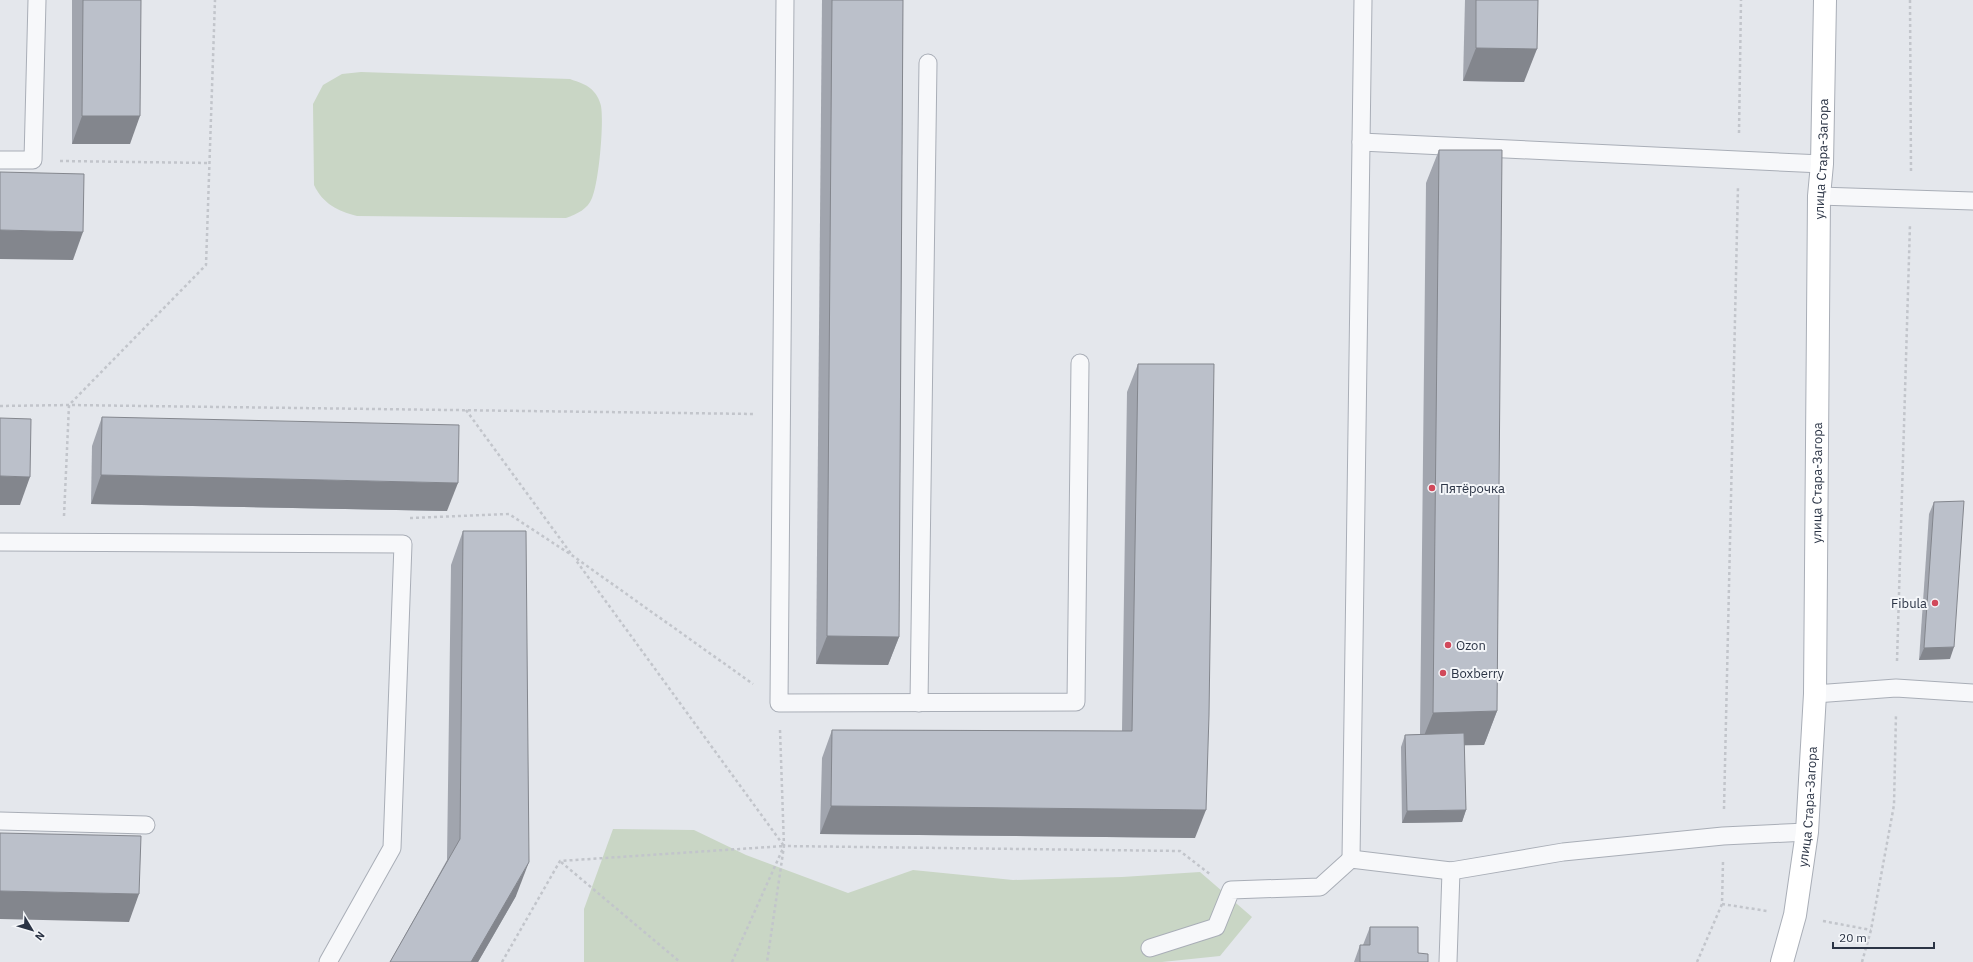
<svg xmlns="http://www.w3.org/2000/svg" width="1973" height="962" viewBox="0 0 1973 962" font-family="'IBM Plex Sans',sans-serif">
<style>
.green{fill:#c9d6c5}
.lines{fill:none;stroke-linecap:round;stroke-linejoin:round}
.service-casing{stroke:#a9aeb7;stroke-width:19}
.secondary-casing{stroke:#a9aeb7;stroke-width:24}
.path{stroke:#c2c5cb;stroke-width:2.5;stroke-dasharray:3 3;stroke-linecap:butt}
.service{stroke:#f7f8fa;stroke-width:17}
.secondary{stroke:#fff;stroke-width:22}
.wall{fill:#a1a5ae}
.shaded-wall{fill:#83868d}
.building{fill:#bbc0ca;stroke:#83868d}
.poi-dot{fill:#d1495b;stroke:#f4f6f9;stroke-width:1.5}
.labels{text-anchor:middle;stroke-width:4;stroke-linejoin:round;paint-order:stroke}
.street-label{font-size:13px;fill:#2b3445;stroke:#f4f6f9}
.poi-label{font-size:13px;fill:#2b3445;stroke:#f4f6f9;text-anchor:start}
</style>
<rect width="100%" height="100%" fill="#e4e7ec"/>
<g class="green">
<path d="M361,72L570,79C578,82 589,85 594,92C597,95 600,101 601,106C604,123 599,182 592,198C588,209 577,214 566,218L357,216C338,211 323,204 314,185L313,104L323,85L342,74Z"/>
<polygon points="613,829 694,830 746,855 848,893 913,870 1013,880 1122,877 1200,872 1252,917 1220,956 1162,962 584,962 584,909"/>
</g>
<g class="lines">
<g class="service-casing">
<g id="service">
<polyline points="785,0 779,703 1076,702 1080,363"/>
<polyline points="1361,142 1822,164"/>
<polyline points="0,160 33,160 37,0"/>
<polyline points="1819,196 1973,201"/>
<polyline points="0,542 403,544 392,848 328,962"/>
<polyline points="1815,694 1896,688 1973,693"/>
<polyline points="919,703 928,63"/>
<polyline points="0,821 146,825"/>
<polyline points="1351,859 1363,0"/>
<polyline points="1150,948 1216,927 1231,890 1320,887 1351,859 1451,871 1563,852 1723,836 1807,832"/>
<polyline points="1448,962 1451,871"/>
</g>
</g>
<g class="secondary-casing">
<g id="secondary">
<path id="s1" d="M1782,962L1795,915L1807,832L1815,694L1819,196L1822,164L1825,0"/>
</g>
</g>
<g class="path">
<polyline points="1910,0 1911,173"/>
<polyline points="1739,133 1741,0"/>
<polyline points="60,161 209,163"/>
<polyline points="0,406 69,405 755,414"/>
<polyline points="466,410 572,555"/>
<polyline points="64,516 69,405 206,265 215,0"/>
<polyline points="410,518 509,514 573,556 753,684"/>
<polyline points="1897,661 1910,224"/>
<polyline points="780,730 784,846 1180,851 1211,875"/>
<polyline points="1724,809 1738,186"/>
<polyline points="561,862 680,962"/>
<polyline points="1723,862 1722,904 1767,911"/>
<polyline points="1823,921 1871,930"/>
<polyline points="502,962 560,861 784,846 575,559"/>
<polyline points="732,962 784,846 767,962"/>
<polyline points="1697,962 1722,904"/>
<polyline points="1862,962 1871,930 1894,805 1896,714"/>
</g>
<use href="#service" class="service"/>
<use href="#secondary" class="secondary"/>
</g>
<g class="wall">
<polygon points="72,0 141,0 130,144 72,144"/>
<polygon points="822,0 903,0 899,637 888,665 816,664"/>
<polygon points="1465,0 1538,0 1524,82 1463,81"/>
<polygon points="1439,150 1497,711 1484,745 1464,745 1466,810 1462,822 1402,823 1401,747 1405,735 1420,734 1426,183"/>
<polygon points="1138,364 1195,838 820,834 822,758 832,730 1122,731 1127,392"/>
<polygon points="102,417 447,511 91,504 92,446"/>
<polygon points="1934,502 1950,659 1919,660 1929,514"/>
<polygon points="463,531 516,896 478,962 390,962 447,860 451,565"/>
<polygon points="1370,927 1418,953 1428,962 1354,962 1360,945 1363,945"/>
</g>
<g class="shaded-wall">
<polygon points="1476,48 1537,49 1524,82 1463,81"/>
<polygon points="82,116 140,116 130,144 72,144"/>
<polygon points="0,230 83,232 73,260 0,259"/>
<polygon points="101,475 458,483 447,511 91,504"/>
<polygon points="0,476 30,477 20,505 0,505"/>
<polygon points="827,636 899,637 888,665 816,664"/>
<polygon points="1954,647 1950,659 1919,660 1924,648"/>
<polygon points="1497,711 1484,745 1420,746 1433,713"/>
<polygon points="831,806 1206,810 1195,838 820,834"/>
<polygon points="1466,810 1462,822 1402,823 1407,811"/>
<polygon points="529,862 516,896 478,962 471,962"/>
<polygon points="0,891 139,894 129,922 0,919"/>
</g>
<g class="building">
<polygon points="83,0 141,0 140,116 82,116"/>
<polygon points="832,0 903,0 899,637 827,636"/>
<polygon points="1476,0 1538,0 1537,49 1476,48"/>
<polygon points="1439,150 1502,150 1497,711 1433,713"/>
<polygon points="0,172 84,174 83,232 0,230"/>
<polygon points="1138,364 1214,364 1209,715 1206,810 831,806 832,730 1132,731"/>
<polygon points="102,417 459,425 458,483 101,475"/>
<polygon points="0,418 31,419 30,477 0,476"/>
<polygon points="1964,501 1954,647 1924,648 1934,502"/>
<polygon points="463,531 526,531 529,862 471,962 390,962 460,839"/>
<polygon points="1464,733 1466,810 1407,811 1405,735"/>
<polygon points="0,833 141,836 139,894 0,891"/>
<polygon points="1370,927 1418,927 1418,953 1428,954 1428,962 1360,962 1360,945 1370,945"/>
</g>
<g class="poi-dot">
<circle cx="1432" cy="488" r="4"/>
<circle cx="1935" cy="603" r="4"/>
<circle cx="1448" cy="645" r="4"/>
<circle cx="1443" cy="673" r="4"/>
</g>
<g class="labels">
<g class="street-label">
<text dy="5" stroke="none"><textPath href="#s1" startOffset="806">улица Стара-Загора</textPath></text>
<text dy="5" stroke="none"><textPath href="#s1" startOffset="482">улица Стара-Загора</textPath></text>
<text dy="5" stroke="none"><textPath href="#s1" startOffset="158">улица Стара-Загора</textPath></text>
</g>
<g class="poi-label">
<text x="1440" y="493">Пятёрочка</text>
<text x="1927" y="608" text-anchor="end">Fibula</text>
<text x="1456" y="650">Ozon</text>
<text x="1451" y="678">Boxberry</text>
</g>
</g>
<g transform="translate(32 930) rotate(128)" stroke="#f4f6f9" stroke-width="3" paint-order="stroke">
<path d="M0-3L7 15L0 10L-7 15Z" fill="#2b3445"/>
<text y="-6" font-size="11" font-weight="bold" text-anchor="middle" fill="#2b3445">N</text>
</g>
<path d="M1833 942v6h101v-6" fill="none" stroke="#2b3445" stroke-width="2"/>
<text x="1839" y="942" font-size="12" fill="#2b3445" stroke="#f4f6f9" stroke-width="3" paint-order="stroke">20 m</text>
</svg>
